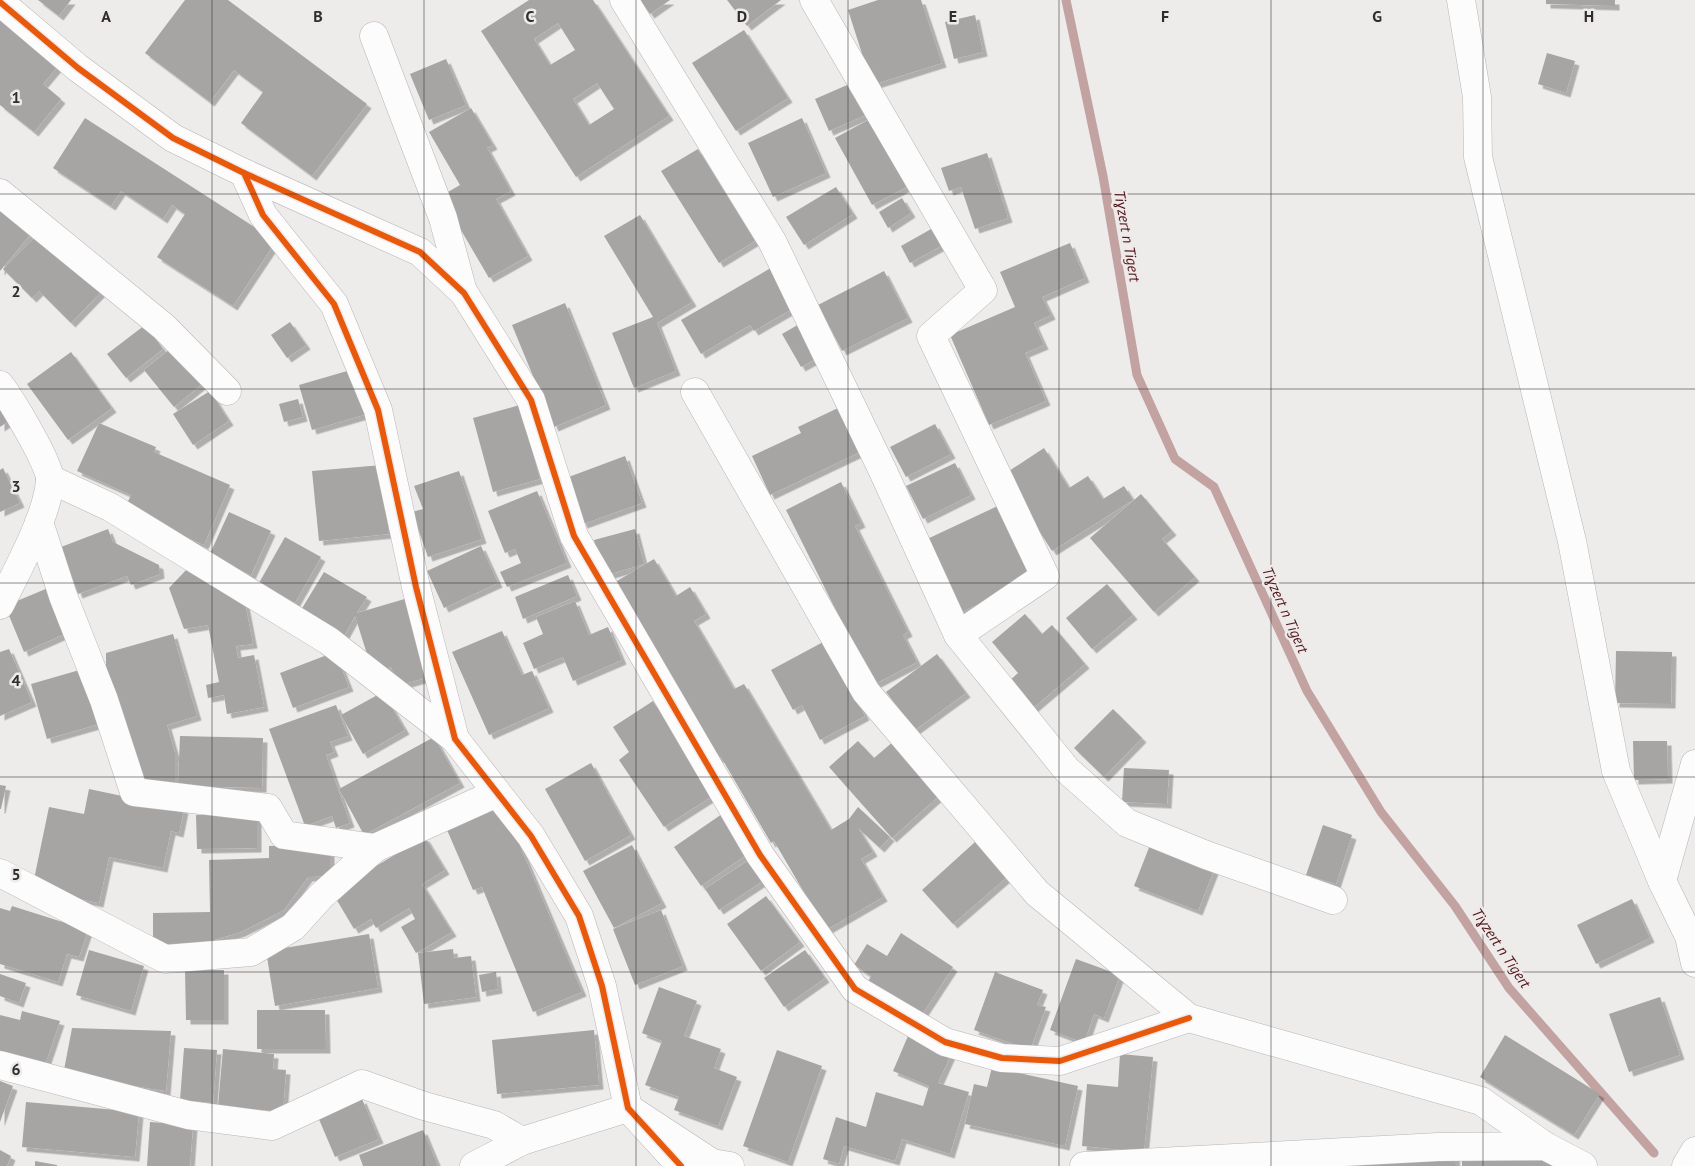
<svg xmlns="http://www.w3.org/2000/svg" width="1695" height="1166" viewBox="0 0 1695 1166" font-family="'PT Sans',sans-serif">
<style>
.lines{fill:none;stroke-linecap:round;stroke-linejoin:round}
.stream{stroke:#c3a3a2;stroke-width:9}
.building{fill:#a6a5a4;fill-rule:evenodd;filter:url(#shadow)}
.minor-casing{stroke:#b8b5b5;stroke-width:29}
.minor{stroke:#fcfcfc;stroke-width:28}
.cycleway-casing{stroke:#efeaea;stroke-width:9}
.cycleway{stroke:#e8590c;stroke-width:6}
.grid{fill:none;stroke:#2f2d2d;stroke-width:1;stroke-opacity:0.55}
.labels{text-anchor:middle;stroke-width:5;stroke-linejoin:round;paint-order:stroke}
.water-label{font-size:15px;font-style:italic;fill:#4f171a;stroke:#efeaea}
.grid-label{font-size:16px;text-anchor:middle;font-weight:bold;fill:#2f2d2d;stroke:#efeaea;stroke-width:5;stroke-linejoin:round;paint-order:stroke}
</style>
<defs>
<filter id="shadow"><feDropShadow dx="4.5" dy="4.5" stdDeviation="0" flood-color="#0004"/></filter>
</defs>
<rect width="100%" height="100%" fill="#eeebeb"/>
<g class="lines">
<polyline class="stream" points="1066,0 1103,176 1137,375 1175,459 1214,487 1307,691 1381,812 1455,906 1509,988 1654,1153"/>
</g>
<g class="building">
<polygon points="38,0 71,0 59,16"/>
<polygon points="185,0 228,0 367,104 312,176 241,123 263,92 234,70 210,102 145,53"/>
<path d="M529,0H593L669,116L576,177L481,31ZM558,23L575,50L550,65L534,39ZM597,83L614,109L589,125L573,99Z"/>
<polygon points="640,0 670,0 650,14"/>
<polygon points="727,0 781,0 747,26"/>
<polygon points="878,0 921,0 942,63 872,85 848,10"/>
<polygon points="1546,0 1615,0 1615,6 1546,4"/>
<polygon points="975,15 983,52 954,59 945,22"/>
<polygon points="0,17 59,65 43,84 61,99 34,132 0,105"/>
<polygon points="744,30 788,98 736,131 692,63"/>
<polygon points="1547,53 1575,61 1566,93 1538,84"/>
<polygon points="446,59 466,105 429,120 410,74"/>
<polygon points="854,82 868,114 829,131 815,99"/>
<polygon points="471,108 493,145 487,148 511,191 496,199 528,256 489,278 441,196 460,185 429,132"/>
<polygon points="879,114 916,182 872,205 835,138"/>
<polygon points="85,118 276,241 233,306 157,257 185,214 172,205 163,219 121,191 111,206 53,168"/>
<polygon points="802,118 826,173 773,197 748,143"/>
<polygon points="698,149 755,241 719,263 661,171"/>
<polygon points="987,153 1008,218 975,229 961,187 949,191 941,168"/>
<polygon points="836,187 853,214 804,245 786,217"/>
<polygon points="902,198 911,213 888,228 879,212"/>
<polygon points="0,210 30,235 0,271"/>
<polygon points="640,215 692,302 657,323 676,371 634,388 612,333 653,317 604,236"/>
<polygon points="940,224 950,241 910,263 901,246"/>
<polygon points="40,232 101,292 71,323 39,291 32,298 3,269"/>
<polygon points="1070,243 1085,278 1042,297 1051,315 1034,323 1044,345 1025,353 1046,401 989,425 950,335 1015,307 1000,272"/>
<polygon points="776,265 799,305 754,331 750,325 701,354 681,320"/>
<polygon points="884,271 908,318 842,351 818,305"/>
<polygon points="565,303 606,405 554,427 512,325"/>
<polygon points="290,322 306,345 287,358 271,335"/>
<polygon points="801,323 821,356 801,367 782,334"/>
<polygon points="145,325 163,349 126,378 107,354"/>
<polygon points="175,345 206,381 174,407 144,370"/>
<polygon points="71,352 112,408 68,440 27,384"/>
<polygon points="354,369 367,414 312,430 299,385"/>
<polygon points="210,391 229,421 193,445 173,414"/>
<polygon points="298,399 303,417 284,422 279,404"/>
<polygon points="0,402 12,419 0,427"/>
<polygon points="520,405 540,479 493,492 473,418"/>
<polygon points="838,408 860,452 770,495 752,456 801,433 798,427"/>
<polygon points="99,423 156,447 154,452 230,485 204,545 124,510 131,495 77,471"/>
<polygon points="935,424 951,454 906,477 890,447"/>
<polygon points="1044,448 1069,488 1088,476 1103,499 1124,486 1133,500 1052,551 1003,475"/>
<polygon points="625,456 642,503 583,524 566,478"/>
<polygon points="955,463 971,495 923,519 906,486"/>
<polygon points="382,465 389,534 319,541 312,471"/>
<polygon points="3,468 20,503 0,512 0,470"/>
<polygon points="459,471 482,539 428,557 412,512 423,509 414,486"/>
<polygon points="841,482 861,523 855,526 908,632 903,635 917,662 873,685 786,510"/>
<polygon points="537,491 567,563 507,587 500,572 521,563 515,549 505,553 488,511"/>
<polygon points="1141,494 1172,531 1162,539 1195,577 1154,612 1090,538"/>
<polygon points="1002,504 1037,576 960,613 925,540"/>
<polygon points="229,512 271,531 251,575 209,556"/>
<polygon points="108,529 113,542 159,565 160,574 131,585 127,576 78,594 61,547"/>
<polygon points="635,529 644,564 604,576 594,540"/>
<polygon points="285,537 321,557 295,603 259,583"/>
<polygon points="481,546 498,583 444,608 427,571"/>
<polygon points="654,559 676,596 690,587 706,614 694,621 734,689 744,684 831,830 849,819 858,807 890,837 880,848 858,828 873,852 861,859 883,897 826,930 774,841 771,843 721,757 716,760 612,584"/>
<polygon points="188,568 244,598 253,644 236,646 238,658 254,655 264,707 227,714 224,695 208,698 206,685 219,682 208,625 184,629 169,588"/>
<polygon points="324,572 367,597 357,613 408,598 432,676 397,686 391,667 373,673 355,616 344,636 301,610"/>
<polygon points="568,575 577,596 523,619 515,597"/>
<polygon points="1107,584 1133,615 1092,649 1066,618"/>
<polygon points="48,588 67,633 24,652 5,606"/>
<polygon points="575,601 589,635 608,627 622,660 573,681 563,657 534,669 523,643 543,634 536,617"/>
<polygon points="1025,614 1042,634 1052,625 1085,664 1032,709 1008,682 1018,673 992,642"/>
<polygon points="502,631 522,675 532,671 549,708 489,735 452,652"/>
<polygon points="173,634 197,716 167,725 175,753 175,784 138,784 106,666 106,653"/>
<polygon points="825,641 865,716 820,740 802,705 793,710 771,670"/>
<polygon points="9,649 32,702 0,716 0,652"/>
<polygon points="1616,651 1672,652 1671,704 1615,703"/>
<polygon points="335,652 349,687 293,708 280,673"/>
<polygon points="937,654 966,693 915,730 886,692"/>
<polygon points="83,669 99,724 47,739 31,684"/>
<polygon points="383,692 405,730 363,754 341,715"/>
<polygon points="653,701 714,795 664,827 619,760 629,752 613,727"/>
<polygon points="336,705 348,736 330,742 334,752 326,755 350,823 336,828 332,816 305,826 269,729"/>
<polygon points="1113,709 1142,738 1104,777 1074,748"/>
<polygon points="180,736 263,738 262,788 178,786"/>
<polygon points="434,737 460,783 364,835 339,789"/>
<polygon points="858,741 874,758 894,741 941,794 892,838 829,767"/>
<polygon points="1633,741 1667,741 1668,779 1634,780"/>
<polygon points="591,763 631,835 585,861 545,789"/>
<polygon points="1124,768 1169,770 1167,804 1122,802"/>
<polygon points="0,785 6,786 1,809 0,809"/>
<polygon points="89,789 184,809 179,833 171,831 163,868 109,857 99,903 32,889 49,807 84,814"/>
<polygon points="500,799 582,992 533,1012 482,887 473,890 444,823"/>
<polygon points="257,814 257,848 197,849 196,815"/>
<polygon points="722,814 749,853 701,886 674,847"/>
<polygon points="1323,825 1352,835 1336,884 1306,875"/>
<polygon points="425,837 445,870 422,884 452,932 416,953 401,927 415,919 409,908 376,928 371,919 354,929 332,892"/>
<polygon points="975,842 1007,877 953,924 922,890"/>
<polygon points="330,845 330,876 308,877 284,910 241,932 214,940 214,951 153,951 153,913 210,912 209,860 269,858 269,846"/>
<polygon points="632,845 662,903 614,928 583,871"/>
<polygon points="1150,845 1214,870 1198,911 1134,886"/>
<polygon points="749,860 763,881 719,910 705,889"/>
<polygon points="766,896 800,942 761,971 727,924"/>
<polygon points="1632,899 1650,938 1596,964 1577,925"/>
<polygon points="12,906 88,930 79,957 67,954 58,982 0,964 0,908 10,911"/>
<polygon points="661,910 683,966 635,985 613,929"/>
<polygon points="901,933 953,967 921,1016 868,982 871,976 854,965 867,944 887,956"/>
<polygon points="369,934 378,988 275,1006 266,951"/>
<polygon points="453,949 454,958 471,956 476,997 424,1004 418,953"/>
<polygon points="89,950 144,966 131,1011 76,995"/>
<polygon points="805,950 825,978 784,1007 764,978"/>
<polygon points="1076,959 1120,975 1104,1018 1094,1014 1084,1043 1050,1030"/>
<polygon points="185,970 224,970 224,1020 186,1020"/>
<polygon points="496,972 498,989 482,992 479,975"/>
<polygon points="995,972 1043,990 1037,1005 1046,1007 1030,1050 974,1030"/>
<polygon points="0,974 26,983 19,1003 0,996"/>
<polygon points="659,987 697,1001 684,1036 721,1049 714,1068 737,1077 718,1126 674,1110 679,1097 645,1085 662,1041 642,1033"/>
<polygon points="1660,997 1680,1055 1629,1072 1609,1014"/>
<polygon points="257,1010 325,1010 326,1049 257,1049"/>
<polygon points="22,1011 60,1021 43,1071 0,1055 0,1015 20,1020"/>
<polygon points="72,1028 171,1031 166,1091 63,1075"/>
<polygon points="594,1030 599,1085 497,1094 492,1040"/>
<polygon points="1505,1035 1600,1094 1574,1135 1480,1077"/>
<polygon points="908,1036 951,1054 938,1083 969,1092 950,1154 902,1139 895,1161 844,1146 839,1164 823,1159 836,1117 866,1127 876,1092 923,1106 929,1086 893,1071"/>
<polygon points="184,1048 217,1050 213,1103 180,1100"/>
<polygon points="223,1049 274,1054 273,1069 286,1070 283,1112 218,1106"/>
<polygon points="777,1050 822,1066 788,1162 743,1146"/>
<polygon points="1120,1054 1153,1057 1144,1152 1082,1146 1087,1084 1118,1087"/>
<polygon points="992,1067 1078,1086 1065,1146 965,1124 974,1084 987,1087"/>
<polygon points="0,1081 13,1086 0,1122"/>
<polygon points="362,1099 379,1139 335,1157 318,1117"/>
<polygon points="26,1102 139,1112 135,1157 22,1147"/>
<polygon points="150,1122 193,1125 190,1166 147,1166"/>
<polygon points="423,1130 438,1166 363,1166 359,1155"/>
<polygon points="0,1150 11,1156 7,1166 0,1166"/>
<polygon points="1455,1152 1456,1166 1345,1166 1345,1160"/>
<polygon points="1462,1160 1556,1161 1556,1166 1462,1166"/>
<polygon points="35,1161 57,1165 57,1166 35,1166"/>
</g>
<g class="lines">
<g class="minor-casing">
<g id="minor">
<polyline points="624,0 772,241 882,469 958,635 1067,770 1127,823 1206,855 1333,900"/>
<polyline points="814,0 983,290 931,336 1045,576 958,635"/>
<polyline points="1461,0 1477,97 1478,157 1572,541 1616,771 1662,881 1689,936 1695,963"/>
<polyline points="0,2 78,68 173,138 244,173 263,215 334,304 378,410 416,587 455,739 531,836 579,916 602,986 628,1108 681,1166"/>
<polyline points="374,36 443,218 463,292"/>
<polyline points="244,173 420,252 464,293 531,400 574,536 760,855 855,989 945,1042 1002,1058 1060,1061 1189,1018"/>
<polyline points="0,193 164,327 227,391"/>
<path d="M0,385C10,398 51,465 50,480C48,516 16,572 0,605"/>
<polyline points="695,392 866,692 1037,893 1189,1018 1481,1101 1545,1146 1583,1166"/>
<polyline points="50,479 110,507 329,641 455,739"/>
<polyline points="375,848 497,793"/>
<polyline points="0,873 165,959 251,952 293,927 321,896 375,848 284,835 268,808 134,792 104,700 63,596 39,522"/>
<polyline points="1662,881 1695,764"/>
<polyline points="0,1065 188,1115 272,1126 362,1084 424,1106 494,1125 522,1141"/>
<polyline points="474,1166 522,1141 628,1108 712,1163 730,1166"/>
<polyline points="1084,1166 1438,1147 1545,1146"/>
<polyline points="1686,1166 1695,1151"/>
</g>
</g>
<use href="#minor" class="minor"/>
<g class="cycleway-casing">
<g id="cycleway">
<polyline points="0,2 78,68 173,138 244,173 263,215 334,304 378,410 416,587 455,739 531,836 579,916 602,986 628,1108 681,1166"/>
<polyline points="244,173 420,252 464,293 531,400 574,536 760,855 855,989 945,1042 1002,1058 1060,1061 1189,1018"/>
</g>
</g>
<use href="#cycleway" class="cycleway"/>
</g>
<path class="grid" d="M212,0V1166M424,0V1166M636,0V1166M848,0V1166M1059,0V1166M1271,0V1166M1483,0V1166M0,194H1695M0,389H1695M0,583H1695M0,777H1695M0,972H1695"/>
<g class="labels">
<g class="water-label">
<text transform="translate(1127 236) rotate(80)" y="5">Tiɣzert n Tigert</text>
<text transform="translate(1285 610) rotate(66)" y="5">Tiɣzert n Tigert</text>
<text transform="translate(1501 948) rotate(56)" y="5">Tiɣzert n Tigert</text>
</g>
</g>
<g class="grid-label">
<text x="106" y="22">A</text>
<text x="318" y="22">B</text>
<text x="530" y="22">C</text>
<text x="742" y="22">D</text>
<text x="953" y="22">E</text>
<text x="1165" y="22">F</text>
<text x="1377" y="22">G</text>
<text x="1589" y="22">H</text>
<text x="16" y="103">1</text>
<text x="16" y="297">2</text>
<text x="16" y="492">3</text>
<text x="16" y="686">4</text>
<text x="16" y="880">5</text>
<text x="16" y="1075">6</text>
</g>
</svg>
